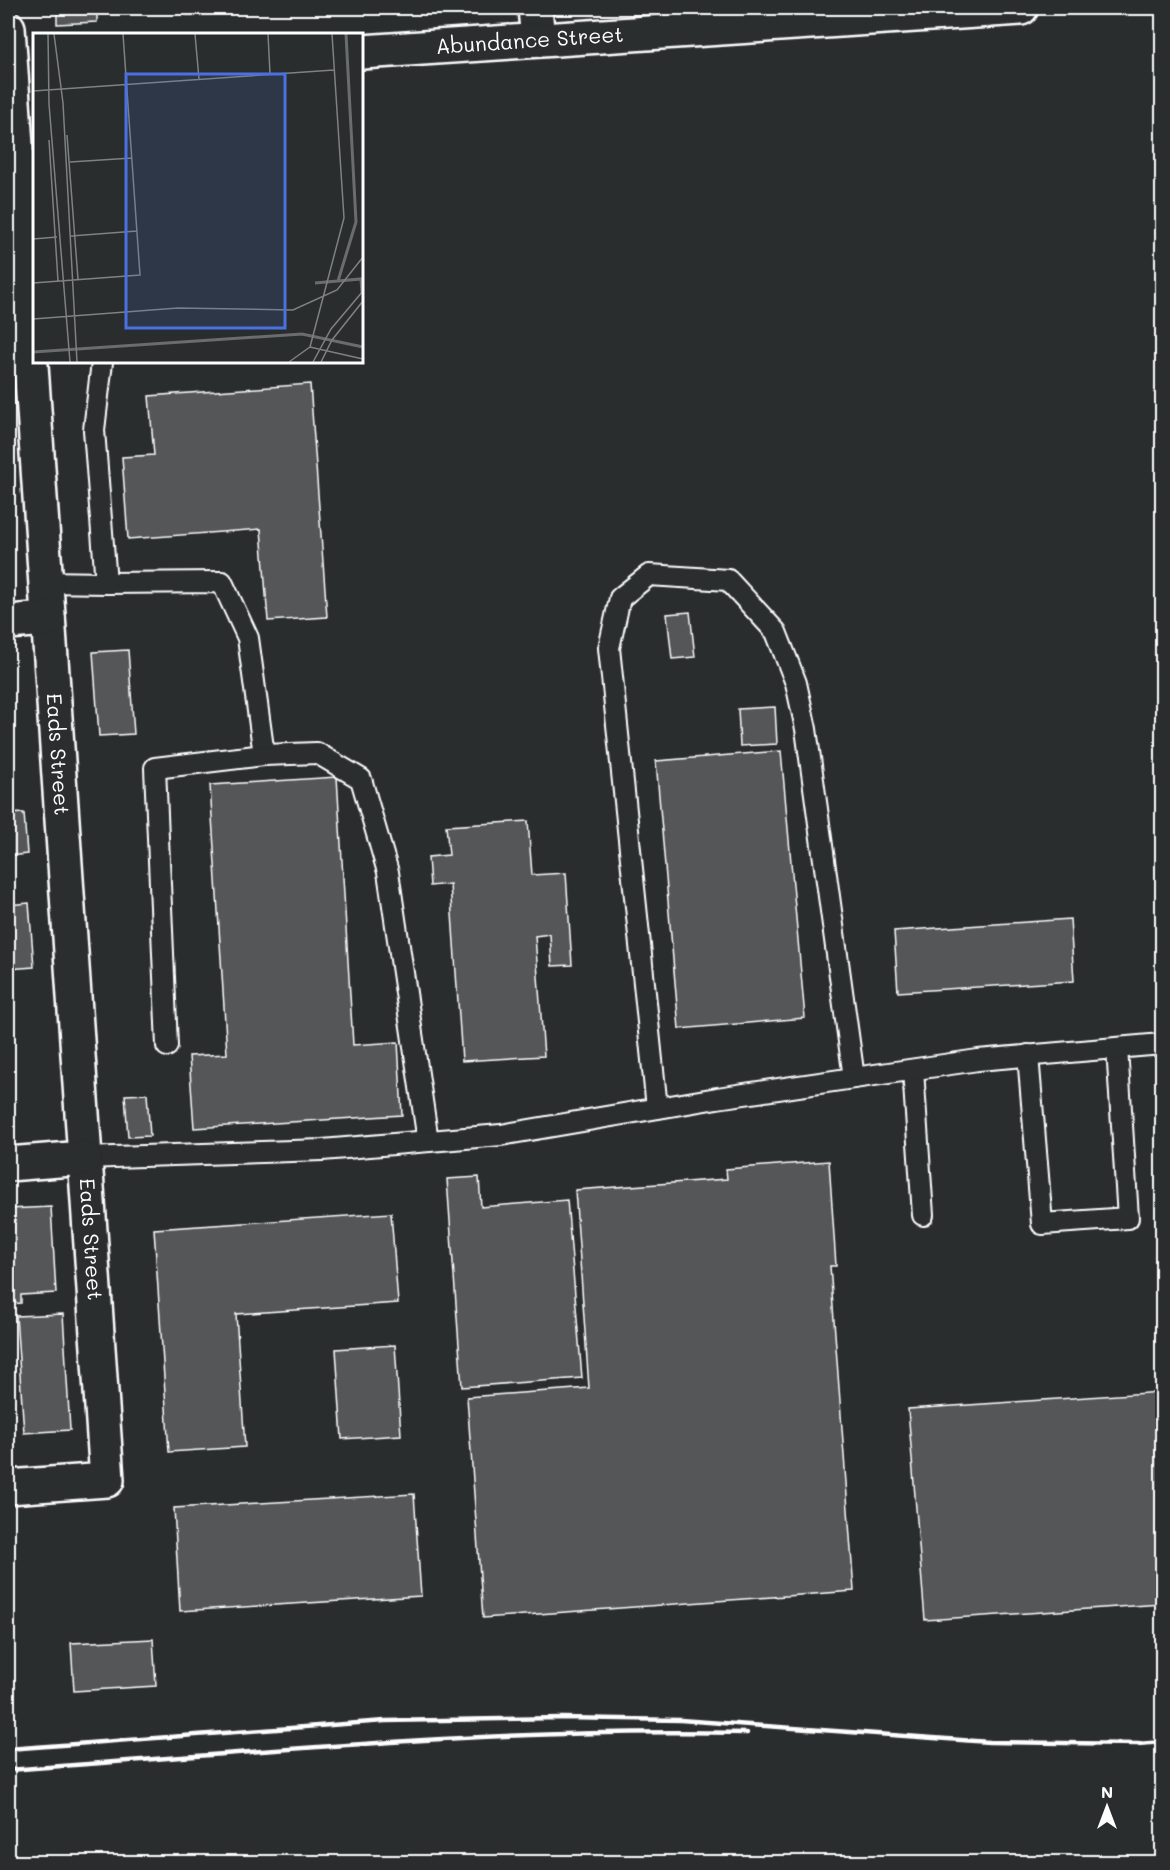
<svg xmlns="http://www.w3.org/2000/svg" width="1170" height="1870" viewBox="0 0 1170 1870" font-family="Mali,sans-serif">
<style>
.building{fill:#555758;stroke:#fff;stroke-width:1.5}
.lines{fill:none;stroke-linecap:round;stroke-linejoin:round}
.lane-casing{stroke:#fff;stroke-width:24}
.street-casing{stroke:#fff;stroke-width:38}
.lane{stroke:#2a2d2e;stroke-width:20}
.street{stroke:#2a2d2e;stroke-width:33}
.rail{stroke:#fff;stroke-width:4.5}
.labels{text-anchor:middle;stroke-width:6;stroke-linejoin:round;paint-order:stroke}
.street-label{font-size:21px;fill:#fff;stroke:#2a2d2e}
.inset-river{fill:none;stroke:#6a6c6d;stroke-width:3}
.inset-road{fill:none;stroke:#7f8182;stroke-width:1.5}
.view{fill:#4a71e0;fill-opacity:0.15;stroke:#4a71e0;stroke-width:3}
.inset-edge{fill:none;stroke:#fff;stroke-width:3}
</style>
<rect width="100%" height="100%" fill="#2a2d2e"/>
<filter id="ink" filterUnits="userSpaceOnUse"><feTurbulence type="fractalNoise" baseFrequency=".0167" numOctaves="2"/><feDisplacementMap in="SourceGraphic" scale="12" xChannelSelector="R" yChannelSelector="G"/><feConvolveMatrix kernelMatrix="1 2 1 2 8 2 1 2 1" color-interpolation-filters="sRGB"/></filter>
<g filter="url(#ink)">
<g class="building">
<polygon points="57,8 97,8 97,22 57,24"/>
<polygon points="121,8 161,8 161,9 121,11"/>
<polygon points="187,8 227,8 228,14 187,15"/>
<polygon points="310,384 327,617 268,621 261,529 128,539 122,457 154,455 149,396"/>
<polygon points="690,612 695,657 672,659 667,614"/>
<polygon points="128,650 134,734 99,736 93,652"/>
<polygon points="775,707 777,744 740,746 738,709"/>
<polygon points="781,751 805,1018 679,1029 656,761"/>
<polygon points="337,777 353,1045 398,1042 402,1115 194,1128 189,1056 227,1054 210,785"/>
<polygon points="24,813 27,854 8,856 8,814"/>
<polygon points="528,821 532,875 566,873 572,965 552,966 550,934 535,936 544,1056 462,1061 450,884 430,886 428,857 449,855 446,826"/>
<polygon points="29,903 34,967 8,969 8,905"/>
<polygon points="1070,919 1074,981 898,992 894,931"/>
<polygon points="147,1094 150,1136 128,1137 125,1095"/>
<polygon points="829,1161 836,1266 830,1266 854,1591 483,1618 467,1397 589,1388 575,1190 727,1179 726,1169"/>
<polygon points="479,1177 481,1207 567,1200 582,1378 462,1387 447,1179"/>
<polygon points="51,1207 56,1293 21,1295 21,1303 8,1304 8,1209"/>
<polygon points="391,1213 398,1303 236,1314 245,1447 169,1452 154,1229"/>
<polygon points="63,1314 70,1430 24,1433 16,1316"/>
<polygon points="395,1345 401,1435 342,1439 336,1349"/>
<polygon points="1162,1392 1162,1604 925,1620 908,1409"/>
<polygon points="414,1494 421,1596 180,1611 174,1508"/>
<polygon points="153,1639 156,1686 74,1691 71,1643"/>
</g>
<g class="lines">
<g class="lane-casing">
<g id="lane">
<polyline points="102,362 94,430 106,583 222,582 248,638 264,755 317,753 361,779 388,872 428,1141"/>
<polyline points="45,582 106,583"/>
<polyline points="167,1046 155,768 264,755"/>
<polyline points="1028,1055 1042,1224 1128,1218 1117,1048"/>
<polyline points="913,1070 923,1215"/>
<polyline points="657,1108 609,648 620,598 649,575 728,580 776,632 796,683 806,729 854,1078"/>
<polyline points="84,1158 322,1150 501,1135 717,1098 978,1060 1162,1044"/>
</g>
</g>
<g class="street-casing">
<g id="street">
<polyline points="535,8 538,40"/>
<path id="s1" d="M8,28L107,1480L8,1487"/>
<path id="s2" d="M362,52L1021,8"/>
<polyline points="8,622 48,619"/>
<polyline points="8,1164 84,1158"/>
</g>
</g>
<use href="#lane" class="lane"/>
<use href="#street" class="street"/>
<g class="rail">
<polyline points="8,1749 385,1721 562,1718 680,1720 989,1742 1138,1744 1162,1742"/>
<path d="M8,1770C253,1753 500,1727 747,1733"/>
</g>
</g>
</g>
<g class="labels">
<g class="street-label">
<text dy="7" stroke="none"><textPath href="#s2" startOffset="168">Abundance Street</textPath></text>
<text dy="7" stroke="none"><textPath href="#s1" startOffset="728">Eads Street</textPath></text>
<text dy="7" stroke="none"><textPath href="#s1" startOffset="1214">Eads Street</textPath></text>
</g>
</g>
<g transform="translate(33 33)">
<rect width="330" height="330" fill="#2a2d2e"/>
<path class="inset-river" d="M305,248L323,189L313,1M282,250L328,246L329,260M0,319L269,301L330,314"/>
<path class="inset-road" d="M15,1L16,71L37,329M21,1L30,70L44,329M162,1L166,46M235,1L237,41M0,58L301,37M34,102L45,246M16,107L25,248M37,129L99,125M38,203L104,198M0,206L24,204M0,250L107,242L90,1M0,286L145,275L260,277L304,257L330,224M277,314L311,185L299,1M256,329L277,314L330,326M280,329L298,296L330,258M288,329L299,307L330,268"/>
<path class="view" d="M93,41H252V295H93Z"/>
<rect width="330" height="330" class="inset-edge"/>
</g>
<rect width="1170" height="1870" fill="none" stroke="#2a2d2e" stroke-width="30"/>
<rect x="15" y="15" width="1140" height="1840" fill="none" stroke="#fff" stroke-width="2" filter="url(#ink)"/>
<g transform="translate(1107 1807)" stroke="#2a2d2e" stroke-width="4.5" paint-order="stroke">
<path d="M0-4.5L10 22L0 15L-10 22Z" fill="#ffffff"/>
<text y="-9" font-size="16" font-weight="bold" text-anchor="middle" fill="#ffffff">N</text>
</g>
</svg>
